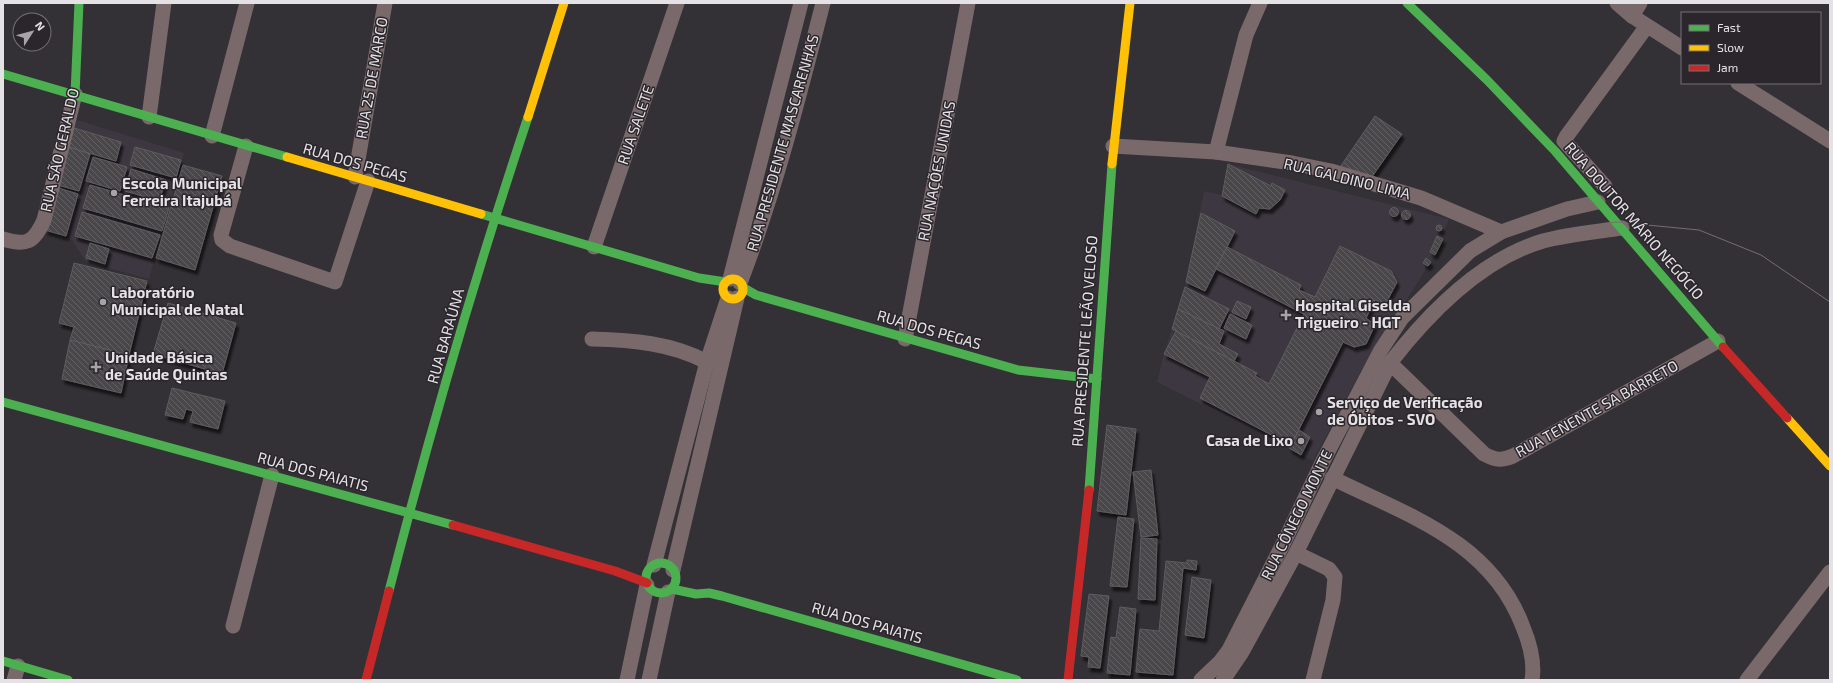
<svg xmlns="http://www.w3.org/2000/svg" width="1833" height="683" viewBox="0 0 1833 683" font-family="'Exo 2',sans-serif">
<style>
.built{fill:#3d3741}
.building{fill:url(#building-back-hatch);stroke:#5f5c5f;filter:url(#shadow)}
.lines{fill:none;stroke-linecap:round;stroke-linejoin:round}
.street{stroke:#7a696b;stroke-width:15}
.fast{stroke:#4caf50;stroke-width:9}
.slow{stroke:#ffc107;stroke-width:9}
.jam{stroke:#c62828;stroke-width:9}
.tram{stroke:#786d6f;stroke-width:1}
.poi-dot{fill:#a7a4a8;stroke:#2a262c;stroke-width:1.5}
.labels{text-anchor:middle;stroke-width:3;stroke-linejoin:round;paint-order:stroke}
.street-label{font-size:15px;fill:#e5e2e6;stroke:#2a262c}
.poi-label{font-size:15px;font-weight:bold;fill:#e5e2e6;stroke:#2a262c;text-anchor:start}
</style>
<defs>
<pattern id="building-back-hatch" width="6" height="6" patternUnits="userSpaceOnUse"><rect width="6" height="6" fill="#484649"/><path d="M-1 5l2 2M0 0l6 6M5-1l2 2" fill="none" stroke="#626063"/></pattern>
<filter id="shadow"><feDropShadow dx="2.5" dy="4.5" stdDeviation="1" flood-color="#0009"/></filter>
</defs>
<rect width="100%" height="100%" fill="#333135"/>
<g class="built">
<polygon points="77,120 184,153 149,279 86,262 72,240 43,233"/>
<polygon points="1228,164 1449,219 1435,255 1360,373 1313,461 1157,382 1164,354 1186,282 1204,191 1222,195"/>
</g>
<g class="building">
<polygon points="1375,116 1402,134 1369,181 1338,170"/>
<polygon points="74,128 121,142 116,161 69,147"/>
<polygon points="69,147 90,154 79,191 58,185"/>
<polygon points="135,147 181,160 176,178 130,165"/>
<polygon points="93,157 127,167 120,191 86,181"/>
<polygon points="1228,164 1271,186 1272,183 1285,190 1280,200 1270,209 1259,208 1256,214 1222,196"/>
<polygon points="183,165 222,176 195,270 156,258"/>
<polygon points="131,169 166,180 159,201 125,191"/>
<polygon points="90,185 169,208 162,231 83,208"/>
<polygon points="58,188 78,194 66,236 45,230"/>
<circle cx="1394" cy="212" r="4.5"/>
<circle cx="1406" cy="215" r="4.5"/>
<polygon points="82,212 160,235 152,258 75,236"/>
<polygon points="1201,213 1235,231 1205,291 1186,282"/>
<circle cx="1439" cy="228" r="3"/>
<polygon points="1437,236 1443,239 1435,255 1430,252"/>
<polygon points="90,243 109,249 105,264 86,258"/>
<polygon points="1340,246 1391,271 1397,282 1385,305 1375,300 1366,318 1375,325 1366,344 1354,347 1343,342 1291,445 1200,398 1210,377 1164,354 1176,331 1257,373 1255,376 1269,384 1304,314 1216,269 1227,247 1301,285 1299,290 1315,297"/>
<polygon points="1426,258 1431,262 1428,266 1423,263"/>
<polygon points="74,263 147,281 129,355 70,340 74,327 59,323"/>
<polygon points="1185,287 1229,309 1219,329 1178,309"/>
<polygon points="1237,301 1251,307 1246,319 1232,312"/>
<polygon points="168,303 236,323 222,374 153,354"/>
<polygon points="1178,309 1224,331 1219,344 1238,354 1234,361 1172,329"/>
<polygon points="1230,314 1252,325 1246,339 1224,328"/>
<polygon points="70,340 129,355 121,393 62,379"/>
<polygon points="172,388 225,401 218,429 190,422 193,411 186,409 183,419 165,415"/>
<polygon points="1107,425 1136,429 1126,515 1097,511"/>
<polygon points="1299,430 1310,437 1301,455 1289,448"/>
<polygon points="1151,470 1158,535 1141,537 1133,472"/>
<polygon points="1118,517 1134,519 1127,587 1110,586"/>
<polygon points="1141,538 1157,539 1155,600 1138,599"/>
<polygon points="1187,560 1197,561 1196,570 1183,568 1173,675 1136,672 1140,629 1159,631 1166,561 1187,563"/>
<polygon points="1192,577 1211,580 1204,638 1185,635"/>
<polygon points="1089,594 1109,596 1100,668 1088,667 1089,657 1081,656"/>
<polygon points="1120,607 1136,609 1130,675 1107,673 1111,637 1116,638"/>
</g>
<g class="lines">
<g class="street">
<polyline points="1617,3 1632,16 1682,48"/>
<polyline points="1632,16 1640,3"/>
<polyline points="1738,83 1830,141"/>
<polyline points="149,117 164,3"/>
<polyline points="212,136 247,3"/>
<polyline points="246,146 221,235 222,240 230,246 335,282 368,181"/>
<polyline points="1113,146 1216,152 1292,163 1331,171 1421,198 1501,232"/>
<polyline points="1216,152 1246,35 1260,3"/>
<polyline points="355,177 385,3"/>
<polyline points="1605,186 1564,141 1566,137 1647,26"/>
<path d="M3,239C26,246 34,243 44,220L75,94"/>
<polyline points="594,247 677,3"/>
<polyline points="730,279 801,3"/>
<path d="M740,283C775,192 799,97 823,3"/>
<path d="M592,339C632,340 671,343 707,362"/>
<polyline points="905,339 968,3"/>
<path d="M1390,363L1484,454C1495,460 1501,461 1513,456L1718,341"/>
<path d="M1332,478C1407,515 1491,541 1523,627C1530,644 1535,662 1532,680"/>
<polyline points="1296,553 1329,569 1335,577 1333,600 1313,680"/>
<polyline points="654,565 707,362 728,298"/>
<polyline points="673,570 737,298"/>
<polyline points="233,626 272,475"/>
<polyline points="14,680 18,666"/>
<polyline points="627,680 647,585"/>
<polyline points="649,680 668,592"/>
<polyline points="1201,680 1220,662 1229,650 1285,540 1323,461 1381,350 1402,318 1470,251 1501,232 1567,209 1598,202"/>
<path d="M1223,680L1242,652L1296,553L1390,363C1428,314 1482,259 1543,241C1569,234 1595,232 1622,228"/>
<polyline points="1747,680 1830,572"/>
</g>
<g class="fast">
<polyline points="1407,3 1487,80 1555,151 1723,347"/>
<polyline points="3,74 287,157"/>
<polyline points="75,94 79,3"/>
<polyline points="481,214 699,278 726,282"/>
<polyline points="742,287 756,295 1018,370 1097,379"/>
<polyline points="3,402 453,525"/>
<polyline points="1089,490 1112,164"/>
<circle cx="661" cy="578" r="15"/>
<polyline points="672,589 696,594 709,593 722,596 1017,680"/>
<path d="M389,591C430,431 476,273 528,117"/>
<polyline points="3,661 68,680"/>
</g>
<g class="slow">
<polyline points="528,117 564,3"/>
<polyline points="287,157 481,214"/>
<polyline points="1112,164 1130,3"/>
<circle cx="733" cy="289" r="10"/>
<polyline points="1787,418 1830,466"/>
</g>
<g class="jam">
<polyline points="1723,347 1787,418"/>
<polyline points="453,525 615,571 647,583"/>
<polyline points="366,680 389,591"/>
<polyline points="1068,680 1089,490"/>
</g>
<polyline class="tram" points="1212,680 1233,659 1312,510 1383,365 1396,346 1454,288 1514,246 1552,233 1616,222 1699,230 1761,255 1830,302"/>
</g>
<g class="poi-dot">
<circle cx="114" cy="193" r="4"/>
<circle cx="103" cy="302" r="4"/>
<path d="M1284 309h4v4h4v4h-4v4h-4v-4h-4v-4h4z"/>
<path d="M94 361h4v4h4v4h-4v4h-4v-4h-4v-4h4z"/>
<circle cx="1319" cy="412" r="4"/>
<circle cx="1301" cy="441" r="4"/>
</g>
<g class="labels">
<g class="street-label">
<text transform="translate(372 78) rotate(-80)" y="5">RUA 25 DE MARCO</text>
<text transform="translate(636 125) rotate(-71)" y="5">RUA SALETE</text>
<text transform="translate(783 143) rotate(-74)" y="5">RUA PRESIDENTE MASCARENHAS</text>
<text transform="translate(60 150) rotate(-77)" y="5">RUA SÃO GERALDO</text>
<text transform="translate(355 163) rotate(16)" y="5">RUA DOS PEGAS</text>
<text transform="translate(937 171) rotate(-79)" y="5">RUA NAÇÕES UNIDAS</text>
<text transform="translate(1347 179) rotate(14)" y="5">RUA GALDINO LIMA</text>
<text transform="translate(1634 221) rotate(49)" y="5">RUA DOUTOR MÁRIO NEGÓCIO</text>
<text transform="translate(929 330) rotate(16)" y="5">RUA DOS PEGAS</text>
<text transform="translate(446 336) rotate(-74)" y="5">RUA BARAÚNA</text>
<text transform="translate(1085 341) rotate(-86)" y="5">RUA PRESIDENTE LEÃO VELOSO</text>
<text transform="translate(1597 409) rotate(-29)" y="5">RUA TENENTE SA BARRETO</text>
<text transform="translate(313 472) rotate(15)" y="5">RUA DOS PAIATIS</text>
<text transform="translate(1297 515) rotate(-64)" y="5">RUA CÔNEGO MONTE</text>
<text transform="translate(867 623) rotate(16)" y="5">RUA DOS PAIATIS</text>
</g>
<g class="poi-label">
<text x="122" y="189">Escola Municipal<tspan x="122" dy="17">Ferreira Itajubá</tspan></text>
<text x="111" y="298">Laboratório<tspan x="111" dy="17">Municipal de Natal</tspan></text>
<text x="1295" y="311">Hospital Giselda<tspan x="1295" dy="17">Trigueiro - HGT</tspan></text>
<text x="105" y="363">Unidade Básica<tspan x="105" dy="17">de Saúde Quintas</tspan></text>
<text x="1327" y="408">Serviço de Verificação<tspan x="1327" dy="17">de Óbitos - SVO</tspan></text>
<text x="1293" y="446" text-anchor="end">Casa de Lixo</text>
</g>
</g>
<rect width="1833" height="683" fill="none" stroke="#e5e2e6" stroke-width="8"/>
<rect x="1681" y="12" width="140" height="72" fill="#2a262c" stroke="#757176"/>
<rect x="1689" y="25" width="20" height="6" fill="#4caf50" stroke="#757176"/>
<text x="1717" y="32" font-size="12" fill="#e5e2e6">Fast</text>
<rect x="1689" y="45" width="20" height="6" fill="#ffc107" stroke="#757176"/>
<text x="1717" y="52" font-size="12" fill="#e5e2e6">Slow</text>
<rect x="1689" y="65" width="20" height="6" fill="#c62828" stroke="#757176"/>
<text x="1717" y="72" font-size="12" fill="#e5e2e6">Jam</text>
<g transform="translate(32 32) rotate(54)"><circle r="19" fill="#2a262c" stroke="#757176"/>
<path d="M0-3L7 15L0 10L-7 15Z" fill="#a7a4a8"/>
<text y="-6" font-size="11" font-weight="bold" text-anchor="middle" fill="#e5e2e6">N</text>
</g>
</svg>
